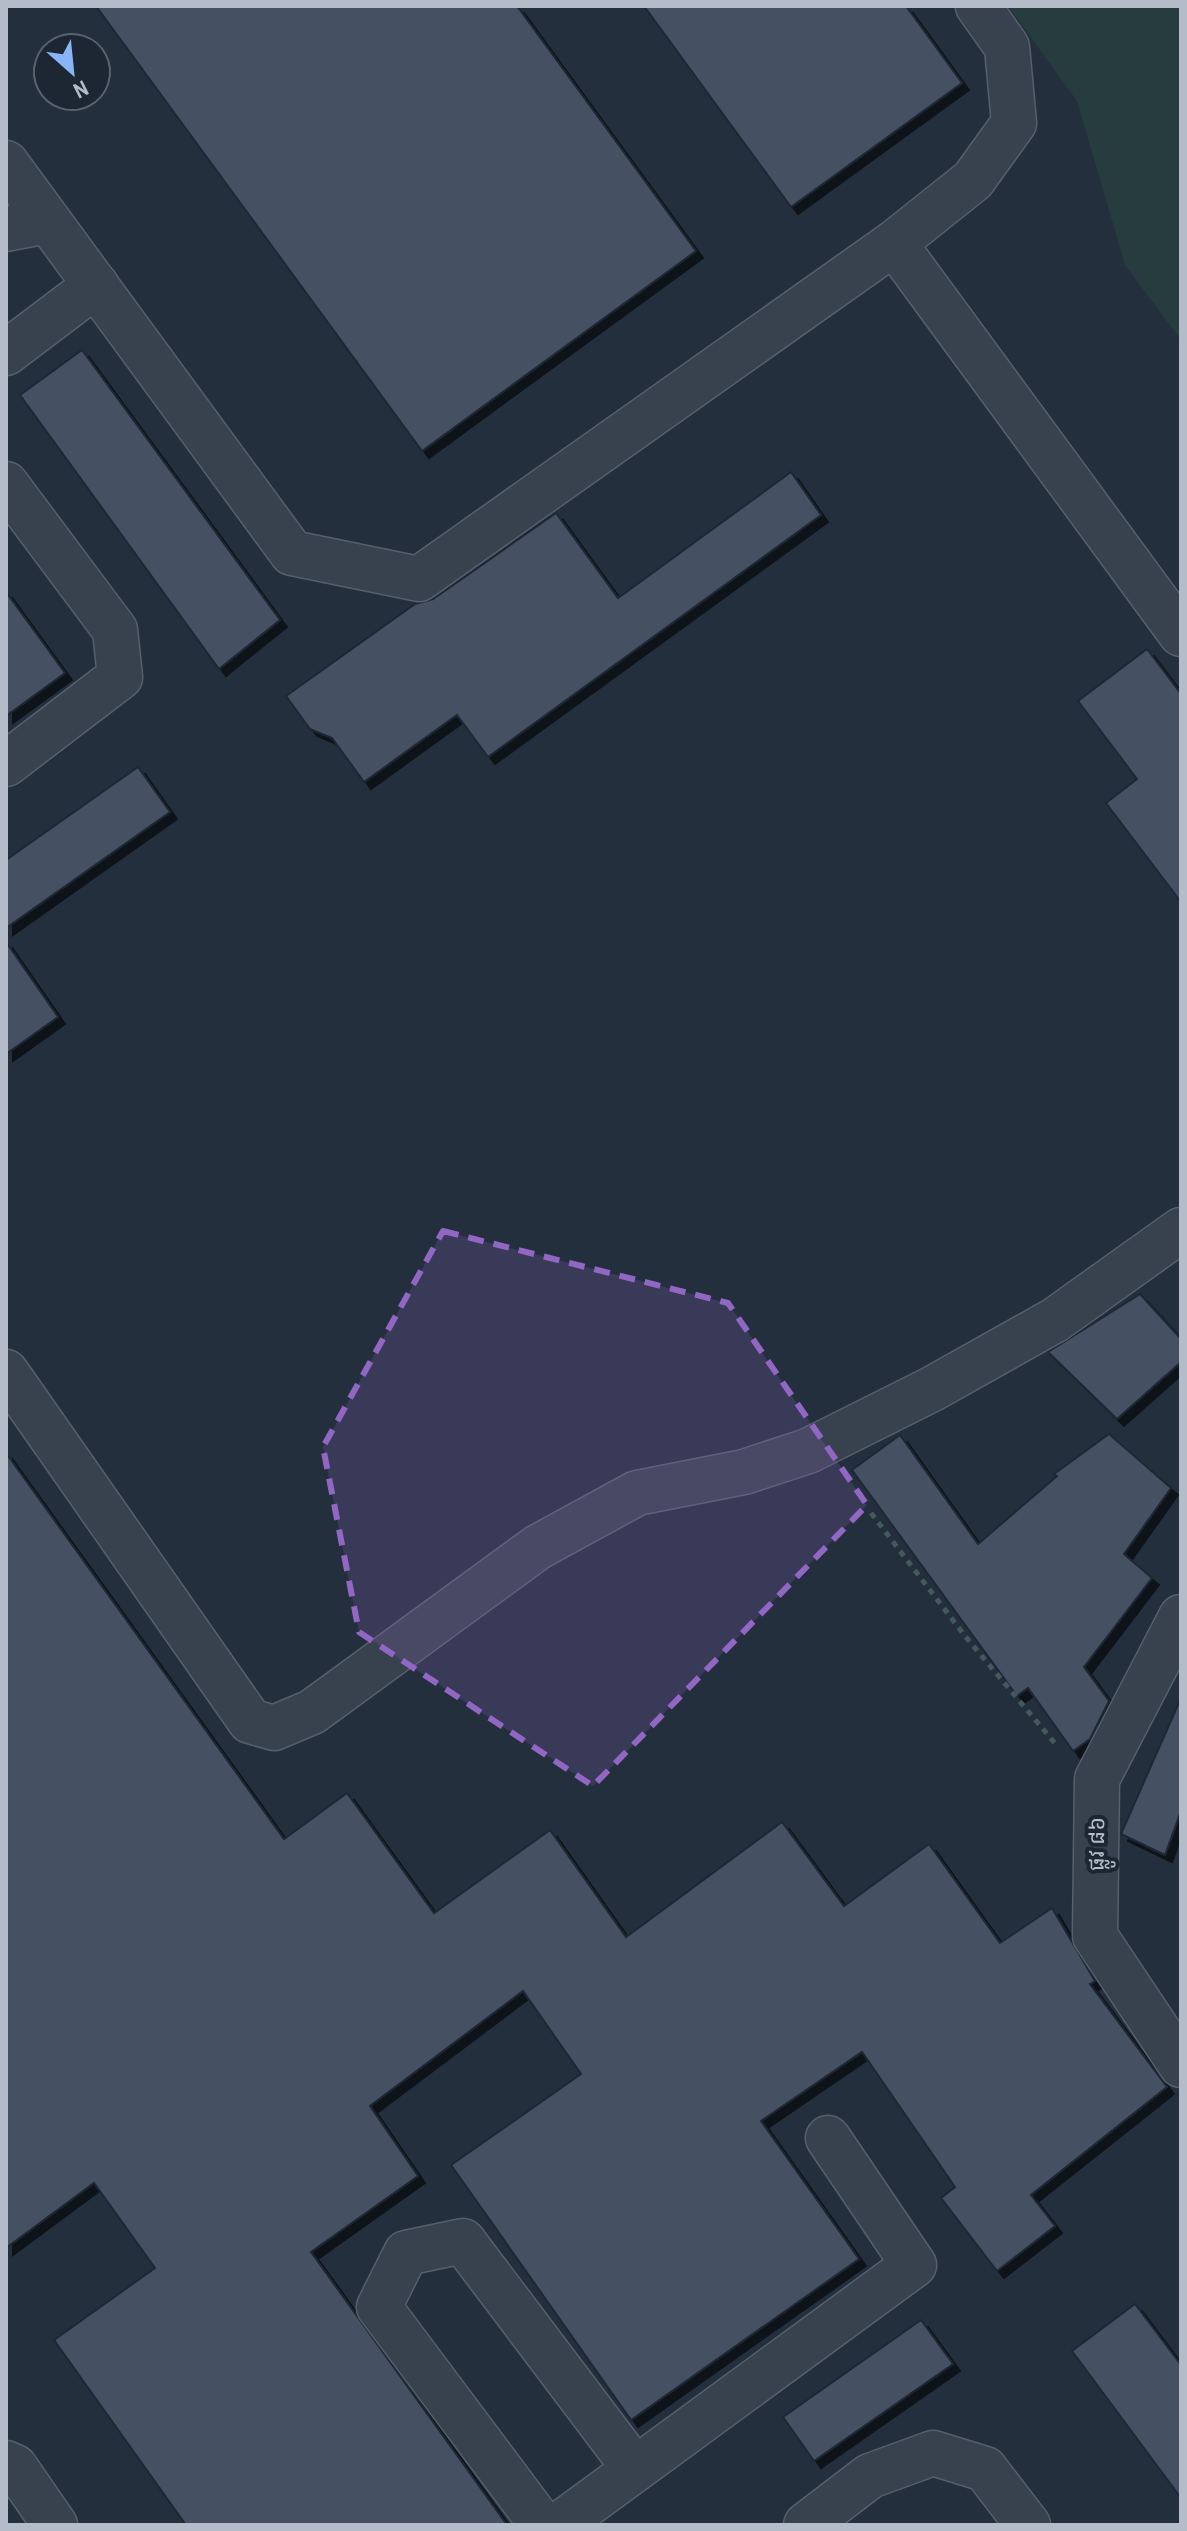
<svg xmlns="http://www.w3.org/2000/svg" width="1187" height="2531" viewBox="0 0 1187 2531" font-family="'Archivo Narrow','Noto Sans Khmer',sans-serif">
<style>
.green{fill:#263c3f}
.building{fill:#455162;stroke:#1f2835;stroke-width:2;filter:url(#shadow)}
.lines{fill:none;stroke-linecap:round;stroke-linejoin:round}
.minor-casing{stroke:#565f6c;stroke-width:47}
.path{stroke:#44595c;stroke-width:5;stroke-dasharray:6 6;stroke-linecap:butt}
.minor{stroke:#38414e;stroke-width:44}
.marked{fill:#9266c3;fill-opacity:0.2;stroke:#9266c3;stroke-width:6;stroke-dasharray:16 10;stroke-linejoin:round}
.labels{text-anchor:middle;stroke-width:8;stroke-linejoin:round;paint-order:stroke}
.street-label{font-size:22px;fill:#b4bcc9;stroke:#1d2633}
</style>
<defs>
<filter id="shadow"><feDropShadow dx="7" dy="7" stdDeviation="0" flood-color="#0009"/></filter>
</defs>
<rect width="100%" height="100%" fill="#242f3e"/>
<polygon class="green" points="1008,6 1181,6 1181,340 1125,265 1077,101"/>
<g class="building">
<polygon points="96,6 517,6 696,251 422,451"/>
<polygon points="644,6 906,6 962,83 791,207"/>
<polygon points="82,350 280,620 219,669 20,395"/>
<polygon points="791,472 821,515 488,757 457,715 364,782 332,738 310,729 286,696 415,604 433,599 556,513 618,598"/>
<polygon points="6,592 65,673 6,716"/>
<polygon points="1147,649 1181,694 1181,902 1106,803 1137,779 1078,701"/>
<polygon points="138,767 170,812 6,928 6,860"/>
<polygon points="6,942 58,1017 6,1054"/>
<polygon points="1140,1294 1181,1339 1181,1362 1117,1419 1048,1352"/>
<polygon points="1109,1434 1171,1488 1124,1554 1152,1578 1084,1667 1109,1701 1090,1739 1073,1751 1028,1688 1017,1696 852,1470 900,1435 978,1544 1057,1476 1054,1474"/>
<polygon points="6,1453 284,1839 347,1793 434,1913 550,1830 626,1937 782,1822 844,1906 929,1844 1000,1943 1052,1908 1095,1981 1090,1984 1167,2087 1031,2195 1055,2226 997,2271 941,2198 955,2187 862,2052 761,2121 859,2259 631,2420 451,2165 581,2074 523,1991 370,2106 418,2176 311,2252 507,2525 186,2525 54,2340 155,2268 94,2183 6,2248"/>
<polygon points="1181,1698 1181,1811 1165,1855 1121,1834"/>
<polygon points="1135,2304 1181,2365 1181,2498 1072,2351"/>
<polygon points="921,2320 953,2364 814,2461 783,2417"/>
</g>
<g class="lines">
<g class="minor-casing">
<g id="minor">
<polyline points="6,163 292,553 419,579 894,243 973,180 1014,123 1007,47 978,6"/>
<polyline points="6,229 48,221"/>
<polyline points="894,243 1181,634"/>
<polyline points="6,353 96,285"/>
<polyline points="6,484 115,630 120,677 6,764"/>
<polyline points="6,1372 250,1721 274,1728 312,1712 538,1547 637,1493 744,1472 808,1451 932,1389 1055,1320 1181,1230"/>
<polyline points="1181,1617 1097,1779 1095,1936 1181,2065"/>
<polyline points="6,2463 15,2467 55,2525"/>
<polyline points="542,2525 379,2307 406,2253 463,2241 635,2469"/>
<polyline points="559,2525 914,2265 828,2138"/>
<polyline points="806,2525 870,2476 933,2453 985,2469 1028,2525"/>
</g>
</g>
<polyline class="path" points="871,1513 965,1636 1058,1747"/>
<use href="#minor" class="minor"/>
</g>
<path class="marked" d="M443,1231L728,1303L867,1505L593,1786L359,1632L323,1447Z"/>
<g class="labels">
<g class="street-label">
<text transform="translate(1096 1844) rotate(-89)" y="8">ផ្លូវ ៨៦</text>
</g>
</g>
<rect width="1187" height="2531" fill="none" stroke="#b4bcc9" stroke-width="16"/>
<g transform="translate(72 72) rotate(153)"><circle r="38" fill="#1d2633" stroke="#59626f" stroke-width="2"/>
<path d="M0-6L14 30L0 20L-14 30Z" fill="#8ab4f8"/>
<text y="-12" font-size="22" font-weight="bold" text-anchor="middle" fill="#b4bcc9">N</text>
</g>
</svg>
